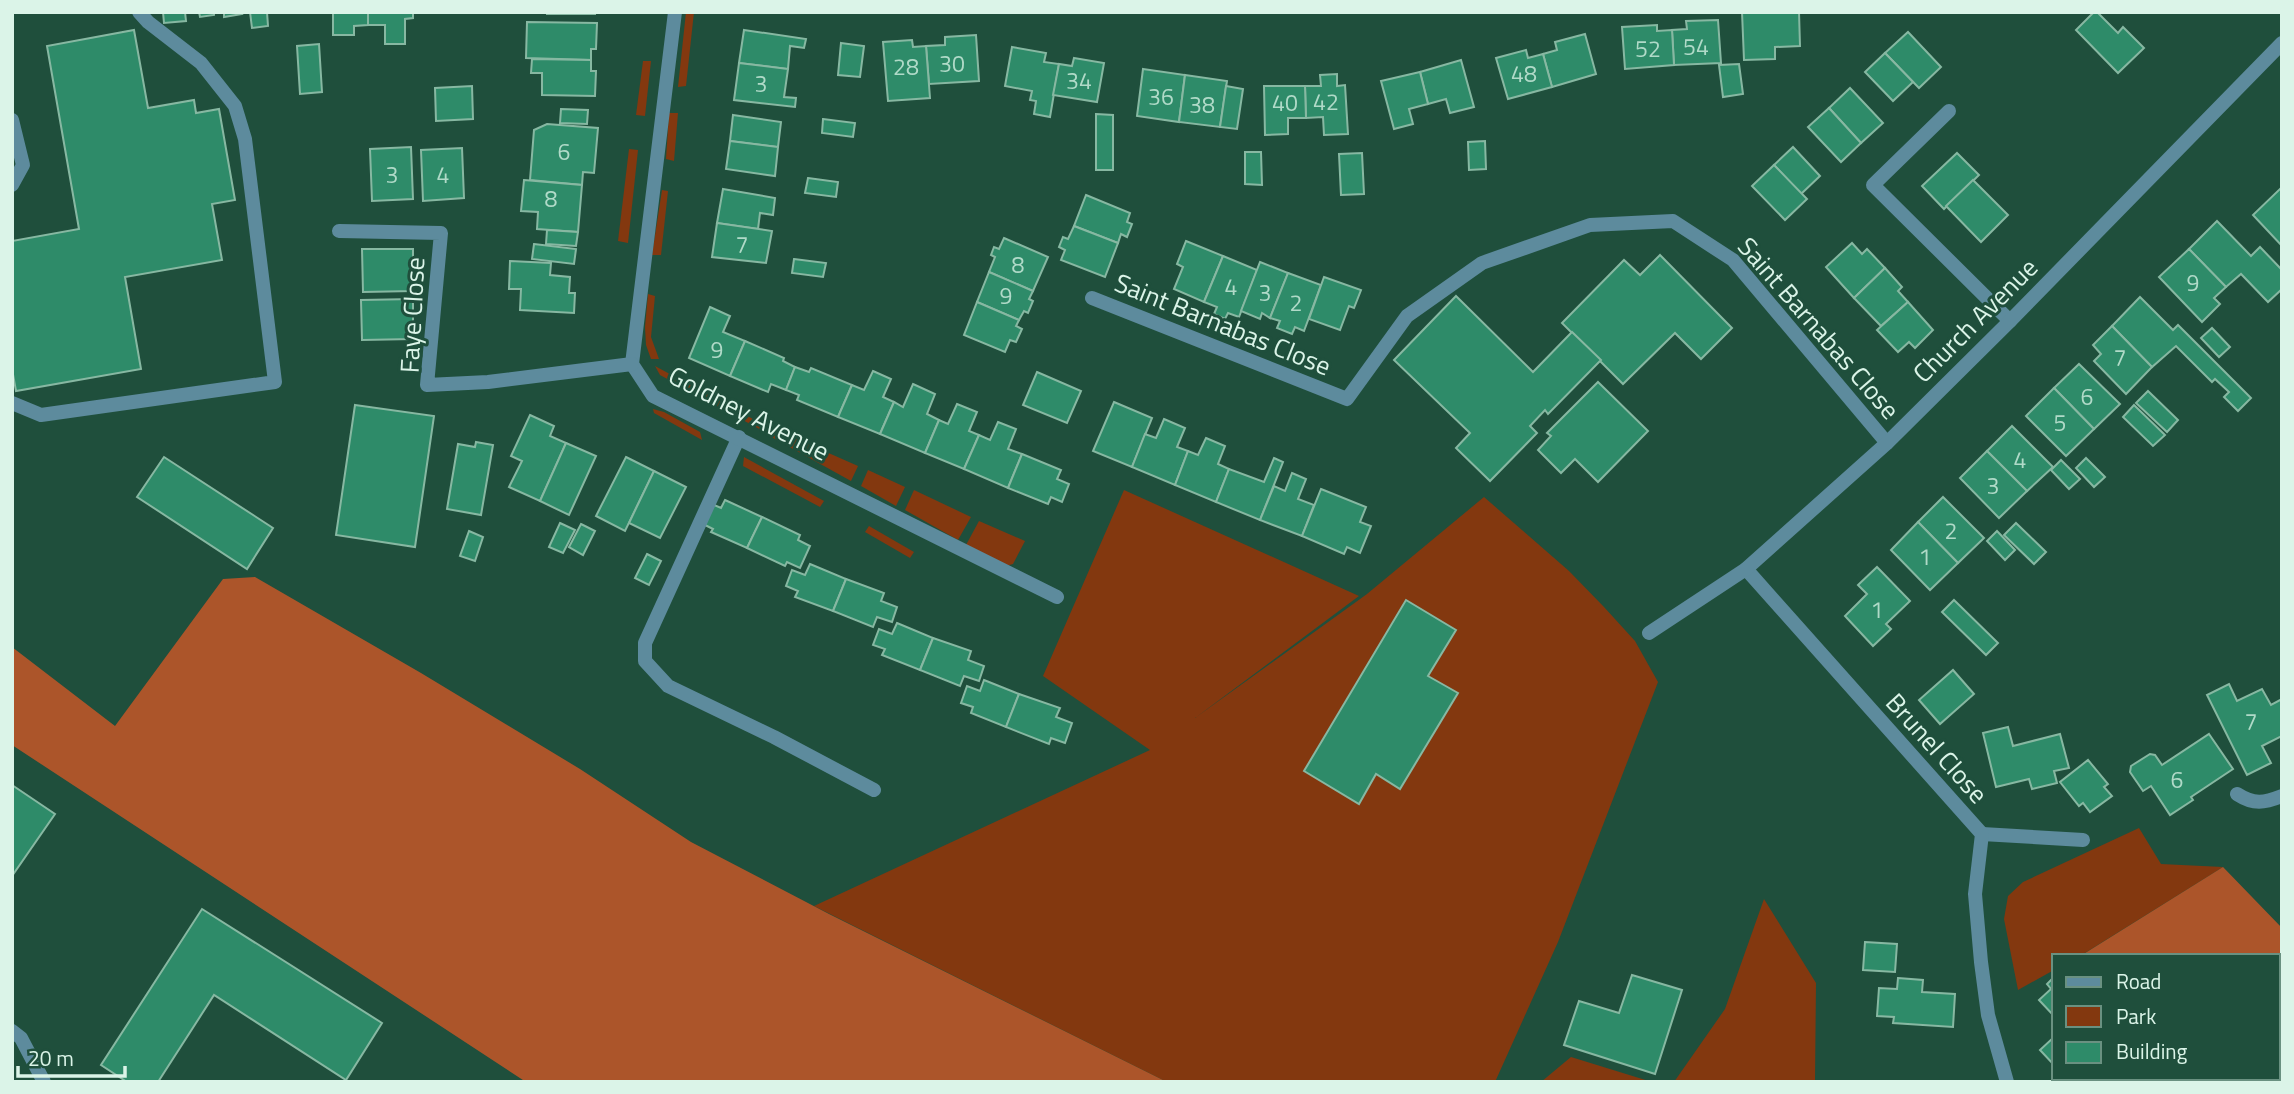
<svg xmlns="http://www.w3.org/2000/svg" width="2294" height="1094" font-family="'Titillium Web',sans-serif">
<rect width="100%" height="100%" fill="#1f4f3c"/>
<g fill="#83380f">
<path d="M686,12H694L686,86L678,87Z"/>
<path d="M643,61H651L645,116L636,115Z"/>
<path d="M669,113H678L674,161L666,159Z"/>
<path d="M629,149L638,150L628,243L618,241Z"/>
<path d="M662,190L668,191L661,255H652Z"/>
<path d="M648,294L655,296L651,337L659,359H651L646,345L645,327Z"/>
<path d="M655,366L766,426L763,431L660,375Z"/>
<path d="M653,409L664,412L700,432L702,440L654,413Z"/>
<path d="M772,428L858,466L851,481L768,435Z"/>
<path d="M744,457L824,501L820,507L743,466Z"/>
<path d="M868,470L905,487L896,506L861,486Z"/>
<path d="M914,490L971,517L958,540L905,510Z"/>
<path d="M1124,490L1359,596L1195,718L1367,594L1484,497L1569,571L1604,607L1635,641L1658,682L1558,942L1495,1082H1167L814,906L1150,750L1043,676Z"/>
<path d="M979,521L1025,541L1013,564L1006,566L966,545Z"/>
<path d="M869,526L914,552L910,558L865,532Z"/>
<path d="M2139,828L2161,864L2223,867L2080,956H2054V970L2018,990L2004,919L2008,896L2023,882Z"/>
<path d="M1764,899L1816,983L1815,1082H1674L1725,1009Z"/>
<path d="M1571,1057L1652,1082H1541Z"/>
</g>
<g fill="#ac552a">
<path d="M255,577L421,673L580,769L691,842L829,914L1167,1082H526L12,745V647L115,726L223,579Z"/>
<path d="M2223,867L2282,928V1082H2267L2262,1078H2278V956L2082,955Z"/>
</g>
<g fill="#2e8b69" stroke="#87b8a2" stroke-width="2">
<path d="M163,12H185L186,21L164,23Z"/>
<path d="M199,12H214V15L200,17Z"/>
<path d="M224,12H241L242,14L224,17Z"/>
<path d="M250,12H267L268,26L252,28Z"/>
<path d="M333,12H368V25L354,26V35H333Z"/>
<path d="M368,12H413V18L405,19V44H385V25H368Z"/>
<rect x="547" y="12" width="48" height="2"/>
<path d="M1742,12H1799L1800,46L1775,47V59L1744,60Z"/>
<path d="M2094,12H2097L2118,33L2123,27L2144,48L2118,73L2076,30Z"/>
<path d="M1718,20L1721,63L1674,65L1672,30L1687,29L1686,21Z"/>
<path d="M527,22L597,23L596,49H591V60L526,58Z"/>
<path d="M1657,25V31L1672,30L1674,65L1625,69L1622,27Z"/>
<path d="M134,30L148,108L194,100L196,113L219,109L235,200L212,204L222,260L125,277L141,369L16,391L12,369V241L79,229L47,46Z"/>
<path d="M744,30L806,39L804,48L790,46L788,69L739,63Z"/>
<path d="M1908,32L1941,67L1919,88L1885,53Z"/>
<path d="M1585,34L1596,74L1552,87L1543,54L1557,50L1555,42Z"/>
<path d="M976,35L979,81L929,84L926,46L945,45V37Z"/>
<path d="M912,40L913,47L926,46L930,98L888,101L883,42Z"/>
<path d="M841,43L864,46L860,77L838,75Z"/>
<path d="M319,44L322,92L300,94L297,46Z"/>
<path d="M1012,47L1046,53L1044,62L1059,64L1050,117L1034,114L1036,101L1030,100L1032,91L1005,86Z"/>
<path d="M1526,50L1528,58L1543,54L1552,87L1508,99L1496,58Z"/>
<path d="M1885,53L1913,82L1893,101L1865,72Z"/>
<path d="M1074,58L1104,63L1097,102L1053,95L1059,64L1072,66Z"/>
<path d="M532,59L591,60V71H596L595,96L542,95V73H531Z"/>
<path d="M1461,60L1474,107L1450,113L1446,99L1428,104L1420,72Z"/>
<path d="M739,63L788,69L784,97L796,98L795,107L734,100Z"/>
<path d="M1739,64L1743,94L1723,97L1719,65Z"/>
<path d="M1143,69L1185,75L1179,122L1137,116Z"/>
<path d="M1420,72L1428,104L1409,109L1413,124L1394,129L1381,81Z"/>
<path d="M1337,74V86L1345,85L1348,134L1324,135L1323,117L1306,118L1305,86H1321L1320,75Z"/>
<path d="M1185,75L1227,81L1220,127L1179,122Z"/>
<path d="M472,86L473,119L436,121L435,88Z"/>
<path d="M1226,86L1243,89L1237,129L1220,127Z"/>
<path d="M1264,86H1305L1306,118H1288V134L1265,135Z"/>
<path d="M1850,88L1883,123L1861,143L1829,108Z"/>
<path d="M1829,108L1861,143L1841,162L1808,127Z"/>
<path d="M561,109L588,110L587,124L560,123Z"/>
<path d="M1096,114L1113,115V170H1096Z"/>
<path d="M733,115L781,122L778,147L730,141Z"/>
<path d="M823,119L855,123L853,137L822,133Z"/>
<path d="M547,124L598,128L594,173L583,172L582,185L530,180L534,130Z"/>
<path d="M730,141L778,147L775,176L726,169Z"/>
<path d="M1485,141L1486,169L1469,170L1468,142Z"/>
<path d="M411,147L413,199L372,201L370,149Z"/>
<path d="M1793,147L1820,176L1801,194L1774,165Z"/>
<path d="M462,148L464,198L423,201L421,150Z"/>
<path d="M1245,152H1261L1262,185L1245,184Z"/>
<path d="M1362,153L1364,194L1341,195L1339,154Z"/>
<path d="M1957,153L1979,175L1944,209L1922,186Z"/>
<path d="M1774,165L1807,199L1785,220L1752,186Z"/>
<path d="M808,178L838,182L836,197L805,193Z"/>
<path d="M524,180L582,185L578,232L537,229L538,212L521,211Z"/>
<path d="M1973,180L2008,215L1981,242L1946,206Z"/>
<path d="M2282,187V246L2253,215Z"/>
<path d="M723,189L775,198L773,215L760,213L758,229L717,223Z"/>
<path d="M1086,195L1130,213L1127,222L1132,224L1127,237L1121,234L1118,243L1074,226Z"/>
<path d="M2217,221L2251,256L2260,247L2282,270V289L2268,302L2241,274L2226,287L2189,249Z"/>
<path d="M717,223L772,231L766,263L712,257Z"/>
<path d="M1074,226L1118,243L1105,277L1061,260L1065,250L1059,247L1063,237L1068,239Z"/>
<path d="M547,230L578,232L576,246L546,244Z"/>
<path d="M1004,238L1048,257L1033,291L989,272L995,257L991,255L994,247L999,249Z"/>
<path d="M1186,241L1223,256L1204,302L1174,289L1183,267L1177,264Z"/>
<path d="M1852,243L1862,254L1867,249L1885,268L1854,298L1826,267Z"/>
<path d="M534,244L576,249L574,264L532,259Z"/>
<path d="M362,249H413V291L363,292Z"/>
<path d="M2189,249L2226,287L2214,298L2220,304L2202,322L2159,277Z"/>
<path d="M1660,255L1732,328L1701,359L1675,333L1623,384L1562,323L1624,260L1640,275Z"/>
<path d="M1223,256L1257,270L1239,317L1228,313L1225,319L1214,314L1217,307L1204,302Z"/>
<path d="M794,259L826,263L823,277L792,273Z"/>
<path d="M510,261L551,263L550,275L570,277L569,293H575L574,313L520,310L521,289H509Z"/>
<path d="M1260,262L1288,273L1270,318L1262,313L1260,319L1241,311Z"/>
<path d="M1885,268L1902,287L1898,291L1908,302L1881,326L1854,298Z"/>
<path d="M989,272L1033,291L1029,299L1033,301L1028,313L1024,311L1019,320L977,302Z"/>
<path d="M1288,273L1321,285L1304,331L1295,327L1292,334L1277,328L1280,321L1270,318Z"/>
<path d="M1324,277L1361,290L1354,308L1349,306L1340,330L1309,319Z"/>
<path d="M1456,296L1533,372L1572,332L1601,360L1548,414L1545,410L1530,426L1537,433L1490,481L1456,448L1470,433L1394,360Z"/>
<path d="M2140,297L2173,330L2178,325L2251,398L2238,411L2224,397L2229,392L2215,379L2212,382L2176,346L2152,367L2112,326Z"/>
<path d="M413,299V339L362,340L361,300Z"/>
<path d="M977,302L1019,320L1016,326L1022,329L1016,342L1010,340L1005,352L964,335Z"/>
<path d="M1908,302L1933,330L1915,348L1909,342L1898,352L1877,330Z"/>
<path d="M710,307L730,316L723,332L745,341L730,376L689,358Z"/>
<path d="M2112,326L2152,367L2126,394L2094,361L2101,354L2093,345Z"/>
<path d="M2212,328L2230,347L2219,357L2201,338Z"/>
<path d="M745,341L784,358L783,361L795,367L786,390L771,384L768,392L730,376Z"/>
<path d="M2079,364L2120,404L2094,429L2054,388Z"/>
<path d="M795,367L809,372L811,368L852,385L838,417L797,400L799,395L786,390Z"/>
<path d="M873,371L891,379L883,397L894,402L880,434L838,417L852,385L864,390Z"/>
<path d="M1037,372L1081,391L1067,423L1023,405Z"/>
<path d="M1598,382L1648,431L1598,482L1575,459L1561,473L1538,450L1551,436L1547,433Z"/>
<path d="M913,384L935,394L927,414L939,420L925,453L880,434L894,402L903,407Z"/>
<path d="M2054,388L2094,429L2066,456L2026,416Z"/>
<path d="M2148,391L2178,420L2167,432L2136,403Z"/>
<path d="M1114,402L1152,418L1132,467L1093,451Z"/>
<path d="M957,404L977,412L969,431L979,435L964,469L925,453L939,420L948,424Z"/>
<path d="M355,405L434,416L415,547L336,535Z"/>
<path d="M2134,405L2165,435L2153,446L2123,417Z"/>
<path d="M530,415L554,426L550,436L566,443L540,501L509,487L522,461L511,456Z"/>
<path d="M1164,419L1185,428L1177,447L1188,451L1175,485L1132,467L1145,434L1156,438Z"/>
<path d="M998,422L1016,429L1008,449L1022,454L1008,488L964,469L979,435L990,440Z"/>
<path d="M2012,426L2053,467L2027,491L1987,451Z"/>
<path d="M1206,438L1225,446L1218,464L1229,469L1216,502L1175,485L1188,451L1198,455Z"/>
<path d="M476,442L493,445L481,515L447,509L458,444L475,447Z"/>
<path d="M566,443L596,456L569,515L540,501Z"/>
<path d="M1987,451L2027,491L1999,518L1960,478Z"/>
<path d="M1022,454L1061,470L1057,479L1069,484L1062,502L1051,497L1048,504L1008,488Z"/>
<path d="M164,457L273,528L247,569L137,497Z"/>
<path d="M626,457L654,471L625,531L596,516Z"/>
<path d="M1274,458L1283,462L1260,520L1216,502L1229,469L1264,482Z"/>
<path d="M2086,458L2105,477L2094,487L2076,468Z"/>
<path d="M2061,460L2080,479L2069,489L2051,470Z"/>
<path d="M654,471L686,487L660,538L629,523Z"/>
<path d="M1292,473L1306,479L1298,499L1314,505L1302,536L1260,520L1274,486L1285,491Z"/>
<path d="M1321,489L1366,507L1360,522L1371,526L1360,553L1347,547L1344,554L1302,536Z"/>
<path d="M1943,497L1984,538L1958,563L1918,522Z"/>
<path d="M725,500L762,517L747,548L711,532L713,529L703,524L712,504L721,508Z"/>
<path d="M762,517L800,535L798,540L810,546L800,568L787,562L785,566L747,548Z"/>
<path d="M1918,522L1958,563L1930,590L1891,550Z"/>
<path d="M560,523L575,530L563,553L549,547Z"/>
<path d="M2016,523L2046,552L2034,564L2004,535Z"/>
<path d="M581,524L595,531L583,555L569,547Z"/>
<path d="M469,531L483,537L475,561L460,556Z"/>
<path d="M1997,531L2015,550L2005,560L1987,541Z"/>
<path d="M647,554L661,561L649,585L635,578Z"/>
<path d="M810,564L846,579L833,611L795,597L798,591L786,586L792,570L805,575Z"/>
<path d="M1877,567L1910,601L1886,624L1891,629L1873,646L1845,616L1867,594L1858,585Z"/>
<path d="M846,579L884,593L881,601L897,607L892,622L877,617L873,627L833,611Z"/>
<path d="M1406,600L1456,630L1428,676L1458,693L1400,789L1376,774L1359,804L1304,771Z"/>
<path d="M1954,600L1998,643L1986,655L1942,612Z"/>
<path d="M897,623L933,638L920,670L882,655L885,649L873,645L879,629L892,634Z"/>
<path d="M933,638L971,651L968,660L984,666L979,681L964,676L960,686L920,670Z"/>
<path d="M1953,670L1974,694L1940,724L1919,700Z"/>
<path d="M984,680L1019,694L1006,727L971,713L973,707L961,703L967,686L980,691Z"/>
<path d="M2229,684L2237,701L2262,689L2271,705L2282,699V736L2262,746L2271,763L2247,775L2207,695Z"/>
<path d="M1019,694L1060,708L1056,717L1072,723L1065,743L1051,738L1049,744L1006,727Z"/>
<path d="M2008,727L2013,746L2060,734L2069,768L2054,771L2057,783L2032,789L2029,779L1996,787L1983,733Z"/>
<path d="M2209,734L2233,769L2191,797L2193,800L2170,815L2151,786L2143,791L2130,772L2131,766L2150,754L2155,755L2162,765Z"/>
<path d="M2088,760L2108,784L2104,787L2112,796L2090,812L2083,803L2079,806L2060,782Z"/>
<path d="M12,785L55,814L12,876Z"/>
<path d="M202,909L382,1023L346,1080L214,995L158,1082H127L101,1065Z"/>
<path d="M1865,942L1897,944L1895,972L1863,970Z"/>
<path d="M1632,975L1682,990L1655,1074L1564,1045L1579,1001L1619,1013Z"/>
<path d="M2054,977V1016L2039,1000L2051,989L2047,984Z"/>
<path d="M1898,978L1923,980L1922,992L1955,994L1953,1027L1893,1023L1894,1017L1877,1016L1879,988L1897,989Z"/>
<path d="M2054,1037V1065L2040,1050Z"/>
<path d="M2067,1078H2098L2094,1082H2071Z"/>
<path d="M2175,1078H2190L2193,1082H2171Z"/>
</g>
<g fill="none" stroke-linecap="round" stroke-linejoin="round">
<g stroke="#5d8b9d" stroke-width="14">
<path d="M12,120L23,165L12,185"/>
<path d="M12,403L41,415L275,382L245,139L235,106L201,63L148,22L139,12"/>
<path d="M739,437L645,643V661L668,686L774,737L874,790"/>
<path d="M2237,794C2254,805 2264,803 2282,796"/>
<path d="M1982,834L2083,840"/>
<path d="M12,1031L21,1038L44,1082"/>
</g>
<g stroke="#5d8b9d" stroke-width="14">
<path d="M675,12L632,364L653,396L1057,597"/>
<path d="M1949,111L1873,185L2010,321"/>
<path d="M339,231L441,233L427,385L488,382L632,364"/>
<path d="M1092,298L1347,399L1407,316L1482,263L1590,225L1673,221L1733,260L1887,443"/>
<path d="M1746,569L1982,834L1975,894L1981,962L1988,1015L2007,1082"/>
<path d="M1649,633L1746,569L1887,443L2010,321L2282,43"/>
</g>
</g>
<g text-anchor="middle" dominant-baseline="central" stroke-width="6" stroke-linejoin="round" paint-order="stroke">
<g font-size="23" fill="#b0dac8">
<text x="1696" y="46">54</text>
<text x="1648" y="48">52</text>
<text x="952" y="63">30</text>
<text x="906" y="66">28</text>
<text x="1524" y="73">48</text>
<text x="1079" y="80">34</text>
<text x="761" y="83">3</text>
<text x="1161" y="96">36</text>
<text x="1326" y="101">42</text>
<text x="1285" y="102">40</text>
<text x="1202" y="104">38</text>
<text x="564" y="151">6</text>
<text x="392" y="174">3</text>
<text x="443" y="174">4</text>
<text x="551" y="198">8</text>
<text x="742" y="244">7</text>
<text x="1018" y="264">8</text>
<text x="2193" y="282">9</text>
<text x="1231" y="286">4</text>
<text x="1265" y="292">3</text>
<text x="1006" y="295">9</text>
<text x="1296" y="302">2</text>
<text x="717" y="349">9</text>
<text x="2120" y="357">7</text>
<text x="2087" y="396">6</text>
<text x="2060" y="422">5</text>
<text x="2020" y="459">4</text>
<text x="1993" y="485">3</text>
<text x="1951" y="530">2</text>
<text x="1925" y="556">1</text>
<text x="1877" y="609">1</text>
<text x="2251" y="721">7</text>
<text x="2177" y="779">6</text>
</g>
<g font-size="26" fill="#dbf4e8" stroke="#1f4f3c">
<text transform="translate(412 315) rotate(-87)">Faye Close</text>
<text transform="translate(1975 320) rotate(-45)">Church Avenue</text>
<text transform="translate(1223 324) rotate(22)">Saint Barnabas Close</text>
<text transform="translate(1819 328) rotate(49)">Saint Barnabas Close</text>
<text transform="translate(749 413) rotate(27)">Goldney Avenue</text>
<text transform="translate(1937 748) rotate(48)">Brunel Close</text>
</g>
</g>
<rect width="2294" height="1094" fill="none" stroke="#dbf4e8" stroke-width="28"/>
<rect x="2052" y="954" width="228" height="126" fill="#1f4f3c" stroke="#6a9181" stroke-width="2"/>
<rect x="2066" y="977" width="35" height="10" fill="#5d8b9d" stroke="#6a9181" stroke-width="2"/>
<text x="2116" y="989" font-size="21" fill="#dbf4e8">Road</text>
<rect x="2066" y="1006" width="35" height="21" fill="#83380f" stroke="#6a9181" stroke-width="2"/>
<text x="2116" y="1024" font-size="21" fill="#dbf4e8">Park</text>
<rect x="2066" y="1042" width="35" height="21" fill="#2e8b69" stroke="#6a9181" stroke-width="2"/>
<text x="2116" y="1059" font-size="21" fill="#dbf4e8">Building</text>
<path d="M18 1066v10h107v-10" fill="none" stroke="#dbf4e8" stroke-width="3.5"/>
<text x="28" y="1066" font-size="21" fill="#dbf4e8" stroke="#1f4f3c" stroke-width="5" paint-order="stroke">20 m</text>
</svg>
